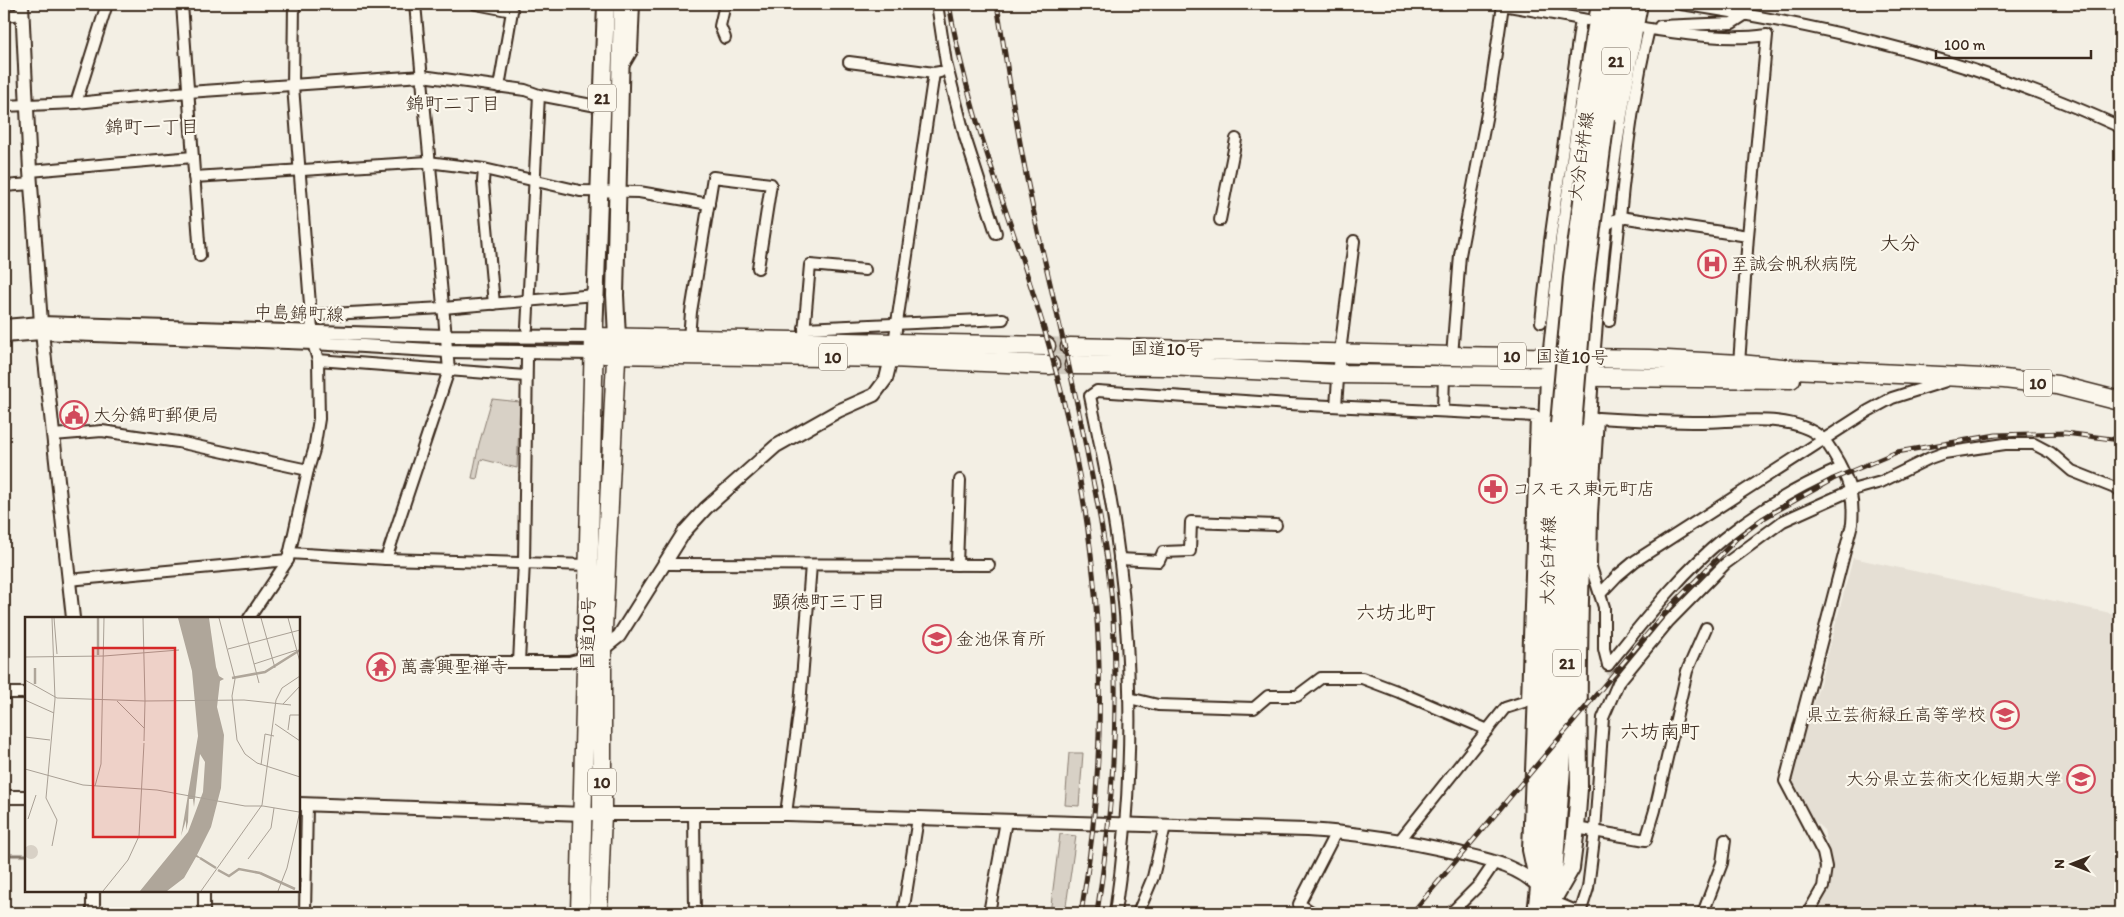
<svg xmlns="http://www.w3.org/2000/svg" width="2124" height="917" font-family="Itim,'Klee One',sans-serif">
<rect width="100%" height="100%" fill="#f3efe4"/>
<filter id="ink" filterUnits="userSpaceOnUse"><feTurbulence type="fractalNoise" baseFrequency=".02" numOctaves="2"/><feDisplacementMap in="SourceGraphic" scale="10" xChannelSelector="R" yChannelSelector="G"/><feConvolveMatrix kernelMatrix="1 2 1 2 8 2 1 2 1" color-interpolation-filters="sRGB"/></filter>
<g filter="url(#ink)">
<g fill="#e5dfd4">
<path d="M4,531L9,597L4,598Z"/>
<path d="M1853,558L2120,615V913H1816L1832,864L1824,830L1813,820L1791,777L1820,683Z"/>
</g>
<g fill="#d8d1c6" stroke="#8a7e72">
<path d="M492,399L520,402L517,468L481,459L477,479L472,478L479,444Z"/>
<path d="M1069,753H1083L1079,806L1065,805Z"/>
<path d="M1060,834L1076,836L1065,913H1050Z"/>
</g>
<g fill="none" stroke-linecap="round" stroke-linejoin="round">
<path stroke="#817468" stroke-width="3" d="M4,855H26"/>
<path stroke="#cec8bc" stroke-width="10" stroke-dasharray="10 5" stroke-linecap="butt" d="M1608,665L1618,683"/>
<g stroke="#cec8bc" stroke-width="18" stroke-dasharray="18 9" stroke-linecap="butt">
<path d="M1046,346L1070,347"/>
<path d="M1050,365H1074"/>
</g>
<defs>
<g id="minor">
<path d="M182,4L200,256"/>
<path d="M476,4L512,11L499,87"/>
<path d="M937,4L946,63L965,137L996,233"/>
<path d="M1681,4C1835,27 1979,62 2120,127"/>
<path d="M4,16L22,14"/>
<path d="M1660,26L1732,23L1746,14"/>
<path d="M1644,28C1683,34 1727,41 1767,35L1748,236L1739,364"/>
<path d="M725,38L720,26L725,4"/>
<path d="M849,62L934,73L940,72"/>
<path d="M622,68L632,51L634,4"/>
<path d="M76,103L107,4"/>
<path d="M4,106L76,103L188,92L422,76L525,90L539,95L602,107"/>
<path d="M484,169L483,182L494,304"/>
<path d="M30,171L193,157"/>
<path d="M194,177L428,162L484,169L580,191L639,192L709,204"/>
<path d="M4,186L31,184"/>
<path d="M1220,220L1236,139"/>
<path d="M1603,227L1620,217C1626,153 1634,90 1649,29"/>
<path d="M312,315L443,308L595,295"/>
<path d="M1609,321L1620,217L1748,236"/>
<path d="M1541,322L1550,241L1581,19"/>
<path d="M527,328L539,95"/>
<path d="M804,328L1003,319"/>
<path d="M804,333L810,265L865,270"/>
<path d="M689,339L691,312L713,177L771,184L758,268"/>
<path d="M894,343L934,73"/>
<path d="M1452,356L1460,255L1488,108L1503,5L1587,20"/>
<path d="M318,360L526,376"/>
<path d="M1336,406L1340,352L1354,241"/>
<path d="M1443,411L1444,375"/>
<path d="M53,435L102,431L178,442L308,470"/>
<path d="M289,553L386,559L589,565"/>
<path d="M386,559L449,370L415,4"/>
<path d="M1119,559L1159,561L1163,552L1190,551L1191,522L1276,525"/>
<path d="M664,564L989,565"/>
<path d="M957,565L960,480"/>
<path d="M68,580L288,560"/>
<path d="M1600,594L1617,576L1635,561L1868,411L1892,398L1946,381"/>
<path d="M249,618L288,560L308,470L314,450L319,419L318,360L313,343L293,86L294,4"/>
<path d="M443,662H569L588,657"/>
<path d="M519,662L524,562L527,359"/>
<path d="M1608,665L1604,649V607L1591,567L1592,514L1598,418C1632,420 1666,422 1701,422C1737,422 1792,412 1822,438C1829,444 1834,455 1839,463C1851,486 1854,499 1852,524L1785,781L1823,853L1826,867L1823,887L1808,913"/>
<path d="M1608,665C1644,621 1680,574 1724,538C1760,509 1799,486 1841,468"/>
<path d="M4,693H26"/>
<path d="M1129,698L1158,705L1254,708L1268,696H1297L1321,678H1362L1399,692L1488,730"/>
<path d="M694,813L695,913"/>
<path d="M786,814L800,705L811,565"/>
<path d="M1576,828L1646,840L1655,810L1687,671L1706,628"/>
<path d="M1552,901L1581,913"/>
<path d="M204,913V891"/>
<path d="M305,913L307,804"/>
<path d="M903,913L918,818"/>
<path d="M989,913L1006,821"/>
<path d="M1115,913C1135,779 1134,642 1112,508C1106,471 1098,434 1090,396L1097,391L1289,404L1536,416L1527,701L1505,708L1400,840"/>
<path d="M1138,913L1153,877L1165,826"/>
<path d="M1313,913L1299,904L1336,832"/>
<path d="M1451,913L1480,884L1495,862"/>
<path d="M1580,913L1588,888L1595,831L1603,718L1618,683L1668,622L1725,564L1783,521L1852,490L1881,482L1930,458L1944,453L2005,444H2034L2051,453L2072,471L2120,490"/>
<path d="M1703,913L1722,863L1725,840"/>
</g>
<g id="tertiary">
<path d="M22,4L30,171L41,323L73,618"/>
<path d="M4,326L41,323L445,336L594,337"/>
<path d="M4,336L41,333L313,343L447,351L594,353"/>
<path d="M599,652L619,636L685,531L706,508L776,446L838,411L874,395L886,379L893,350"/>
<path d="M4,797H26"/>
<path d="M299,804L584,814H786L1307,830C1359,833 1408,841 1459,853C1488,860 1520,866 1542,890"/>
<path d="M93,891V913"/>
</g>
<g id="primary">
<path d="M1593,117L1613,4"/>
<path d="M1606,118L1627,4"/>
<path d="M594,337L606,4"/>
<path d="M617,338L615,295L622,4"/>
<path d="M1539,887L1531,850L1549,376L1564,238L1581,116L1600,4"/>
<path d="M1552,901L1571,868L1576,828L1579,788C1577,598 1583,408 1604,219C1612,146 1626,75 1639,4"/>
<path d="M1536,913C1556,751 1553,588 1559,424"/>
<path d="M1551,913L1564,742L1568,547L1573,425"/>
</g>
<g id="trunk">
<path d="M1070,347L1452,356L1649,359L1739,364L1793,369L2004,379L2057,385L2120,401"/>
<path d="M604,354L891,358L1050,365"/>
<path d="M1074,365L1167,366L1338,374L1791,379"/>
<path d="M580,913L594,337L1046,346"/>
<path d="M598,913L602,814V650L617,338"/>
</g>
</defs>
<use href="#minor" stroke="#3b2a1e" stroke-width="14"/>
<use href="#tertiary" stroke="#3b2a1e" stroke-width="16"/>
<use href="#primary" stroke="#3b2a1e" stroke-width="20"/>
<use href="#trunk" stroke="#3b2a1e" stroke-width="21"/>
<use href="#minor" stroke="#fbf7ec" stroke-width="10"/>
<use href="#tertiary" stroke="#fbf7ec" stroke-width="12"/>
<use href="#primary" stroke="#fbf7ec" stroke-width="16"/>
<use href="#trunk" stroke="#fbf7ec" stroke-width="18"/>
<defs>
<g id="rail">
<path d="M949,4C969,125 1019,236 1051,353C1103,539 1114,723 1081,913"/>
<path d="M997,4C1009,80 1021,156 1038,232C1056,308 1074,385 1089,462C1100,513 1110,566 1113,618C1119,717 1112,816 1097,913"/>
<path d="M1412,913L1671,606L1737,538L1762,519L1833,479L1897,452L1996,435L2065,433L2120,440"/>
</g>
</defs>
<use href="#rail" stroke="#3b2a1e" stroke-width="5"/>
<use href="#rail" stroke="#fbf7ec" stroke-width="3" stroke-dasharray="9" stroke-linecap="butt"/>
<defs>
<g id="primary-bridge">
<path d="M1559,424L1572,278L1593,117"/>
<path d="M1573,425L1585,283L1606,118"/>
</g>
</defs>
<use href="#primary-bridge" stroke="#3b2a1e" stroke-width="20" stroke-linecap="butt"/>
<use href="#primary-bridge" stroke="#fbf7ec" stroke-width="16"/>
</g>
</g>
<defs>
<symbol id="hospital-ring" viewBox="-11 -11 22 22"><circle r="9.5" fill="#fbf7ec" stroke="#d1495b" stroke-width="1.5"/><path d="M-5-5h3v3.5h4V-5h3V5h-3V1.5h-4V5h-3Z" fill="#d1495b"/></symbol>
<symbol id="civic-ring" viewBox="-11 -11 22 22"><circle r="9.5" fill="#fbf7ec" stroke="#d1495b" stroke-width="1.5"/><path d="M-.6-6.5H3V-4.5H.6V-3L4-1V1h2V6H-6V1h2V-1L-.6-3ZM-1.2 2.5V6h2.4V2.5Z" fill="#d1495b"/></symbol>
<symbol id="pharmacy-ring" viewBox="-11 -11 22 22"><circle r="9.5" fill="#fbf7ec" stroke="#d1495b" stroke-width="1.5"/><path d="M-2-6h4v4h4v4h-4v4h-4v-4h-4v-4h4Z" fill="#d1495b"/></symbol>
<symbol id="school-ring" viewBox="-11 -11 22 22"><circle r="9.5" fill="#fbf7ec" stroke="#d1495b" stroke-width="1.5"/><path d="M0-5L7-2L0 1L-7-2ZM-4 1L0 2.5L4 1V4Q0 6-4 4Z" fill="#d1495b"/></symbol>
<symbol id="temple-ring" viewBox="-11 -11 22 22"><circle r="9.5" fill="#fbf7ec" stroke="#d1495b" stroke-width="1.5"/><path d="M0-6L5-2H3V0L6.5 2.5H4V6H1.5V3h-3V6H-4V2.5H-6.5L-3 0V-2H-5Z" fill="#d1495b"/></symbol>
<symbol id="university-ring" viewBox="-11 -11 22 22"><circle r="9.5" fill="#fbf7ec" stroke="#d1495b" stroke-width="1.5"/><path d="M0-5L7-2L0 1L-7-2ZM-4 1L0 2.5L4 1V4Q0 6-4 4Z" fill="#d1495b"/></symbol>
</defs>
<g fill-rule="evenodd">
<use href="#hospital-ring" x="1696" y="248" width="32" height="32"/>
<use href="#civic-ring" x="58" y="399" width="32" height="32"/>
<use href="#pharmacy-ring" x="1477" y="473" width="32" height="32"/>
<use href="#school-ring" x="921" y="623" width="32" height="32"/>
<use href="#temple-ring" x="365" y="651" width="32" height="32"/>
<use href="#school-ring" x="1989" y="699" width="32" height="32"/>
<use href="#university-ring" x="2065" y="763" width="32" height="32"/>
</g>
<g text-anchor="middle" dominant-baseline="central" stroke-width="4.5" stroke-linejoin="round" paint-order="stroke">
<g fill="#fbf7ec" stroke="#75685c" stroke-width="1">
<rect x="1602" y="47.5" width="28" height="27" rx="4"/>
<rect x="588" y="84.5" width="28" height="27" rx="4"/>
<rect x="1498" y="342.5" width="28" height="27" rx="4"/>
<rect x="819" y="343.5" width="28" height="27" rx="4"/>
<rect x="2024" y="369.5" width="28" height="27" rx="4"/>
<rect x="1553" y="649.5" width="28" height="27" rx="4"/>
<rect x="588" y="768.5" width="28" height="27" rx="4"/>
</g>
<g font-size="16" font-weight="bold" fill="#3b2a1e">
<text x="1616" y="61">21</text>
<text x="602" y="98">21</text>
<text x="1512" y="356">10</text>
<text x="833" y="357">10</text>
<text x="2038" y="383">10</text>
<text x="1567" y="663">21</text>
<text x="602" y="782">10</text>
</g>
<g font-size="18" fill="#3b2a1e" stroke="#fbf7ec">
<text transform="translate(1581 156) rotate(-82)">大分臼杵線</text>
<text transform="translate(299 313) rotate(2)">中島錦町線</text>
<text transform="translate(1167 349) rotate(1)">国道10号</text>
<text transform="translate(1572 357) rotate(1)">国道10号</text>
<text transform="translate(1548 561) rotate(-89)">大分臼杵線</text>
<text transform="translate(588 633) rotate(-89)">国道10号</text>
</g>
<g font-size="18" fill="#3b2a1e" stroke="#fbf7ec" text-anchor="start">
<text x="1731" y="264">至誠会帆秋病院</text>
<text x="93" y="415">大分錦町郵便局</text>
<text x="1512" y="489">コスモス東元町店</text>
<text x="956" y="639">金池保育所</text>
<text x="400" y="667">萬壽興聖禅寺</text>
<text x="1986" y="715" text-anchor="end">県立芸術緑丘高等学校</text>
<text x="2062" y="779" text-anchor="end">大分県立芸術文化短期大学</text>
</g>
<g font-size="19" fill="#3b2a1e" stroke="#fbf7ec">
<text x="453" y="103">錦町二丁目</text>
<text x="152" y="126">錦町一丁目</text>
<text x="829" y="601">顕徳町三丁目</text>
</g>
<g font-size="20" fill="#3b2a1e" stroke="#fbf7ec">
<text x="1900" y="243">大分</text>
<text x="1396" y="612">六坊北町</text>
<text x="1660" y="731">六坊南町</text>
</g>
</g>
<g transform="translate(25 617)">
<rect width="275" height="275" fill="#f3efe4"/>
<path d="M-1 235a7 7 0 1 1 14 0a7 7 0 1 1-14 0Z" fill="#d8d1c6"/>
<path d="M153,1H184L191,50L194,59L199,62L195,64L192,90L199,118L196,171L186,210L172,238L177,242L171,240L159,261L142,274H115L163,215L178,175L180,145L175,137L169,190L168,182H164L163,205L161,213V203L156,219L173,119L167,54Z" fill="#afa69a"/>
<path fill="none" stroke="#afa69a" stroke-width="2.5" d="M73,38V1M10,51V67M207,61L240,55L275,33M175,241L191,251M193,253L204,259L214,252L235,256M235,256L270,272"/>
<path fill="none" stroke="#a9a095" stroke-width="1" d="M29,1L32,37M118,1L120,84M194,1L210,62L207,79L212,123L220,137L232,146L275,160M217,1L234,66M236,1L250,51M263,1L275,45M203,32L275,13M0,40L79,39L154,33M229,47L272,33M0,63L32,81L120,84L119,124M0,83L29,96M92,84L119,111M120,84L219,83L266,88M258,87L275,69M250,107L275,124M263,113L265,98H275M0,120L25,123M236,148L240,117L249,119M0,152L58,168L132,173L220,189H238M70,169L76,147L79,1M238,189L274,195M3,202L11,178M27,229L32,203L21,181L30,82L27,1M223,242L246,211L249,191M78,274L103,243L114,219L119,126M176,274L237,188L251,83L257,71L275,59M253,274L262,251L275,194"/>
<path fill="#d62828" fill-opacity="0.15" stroke="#d62828" stroke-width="2.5" d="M68,31H150V220H68Z"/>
<rect width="275" height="275" fill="none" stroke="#3b2a1e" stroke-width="2.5"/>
</g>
<rect width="2124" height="917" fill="none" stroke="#fbf7ec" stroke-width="20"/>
<rect x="10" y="10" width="2104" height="897" fill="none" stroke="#3b2a1e" stroke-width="2" filter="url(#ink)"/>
<g transform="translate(2072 864) rotate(270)" stroke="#fbf7ec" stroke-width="4" paint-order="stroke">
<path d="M0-4L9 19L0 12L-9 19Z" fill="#3b2a1e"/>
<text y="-8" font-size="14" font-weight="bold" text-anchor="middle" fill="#3b2a1e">N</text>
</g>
<path d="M1936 50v8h155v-8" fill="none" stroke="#3b2a1e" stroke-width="2.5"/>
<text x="1944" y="50" font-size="15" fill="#3b2a1e" stroke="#fbf7ec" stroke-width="4" paint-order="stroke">100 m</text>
</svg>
